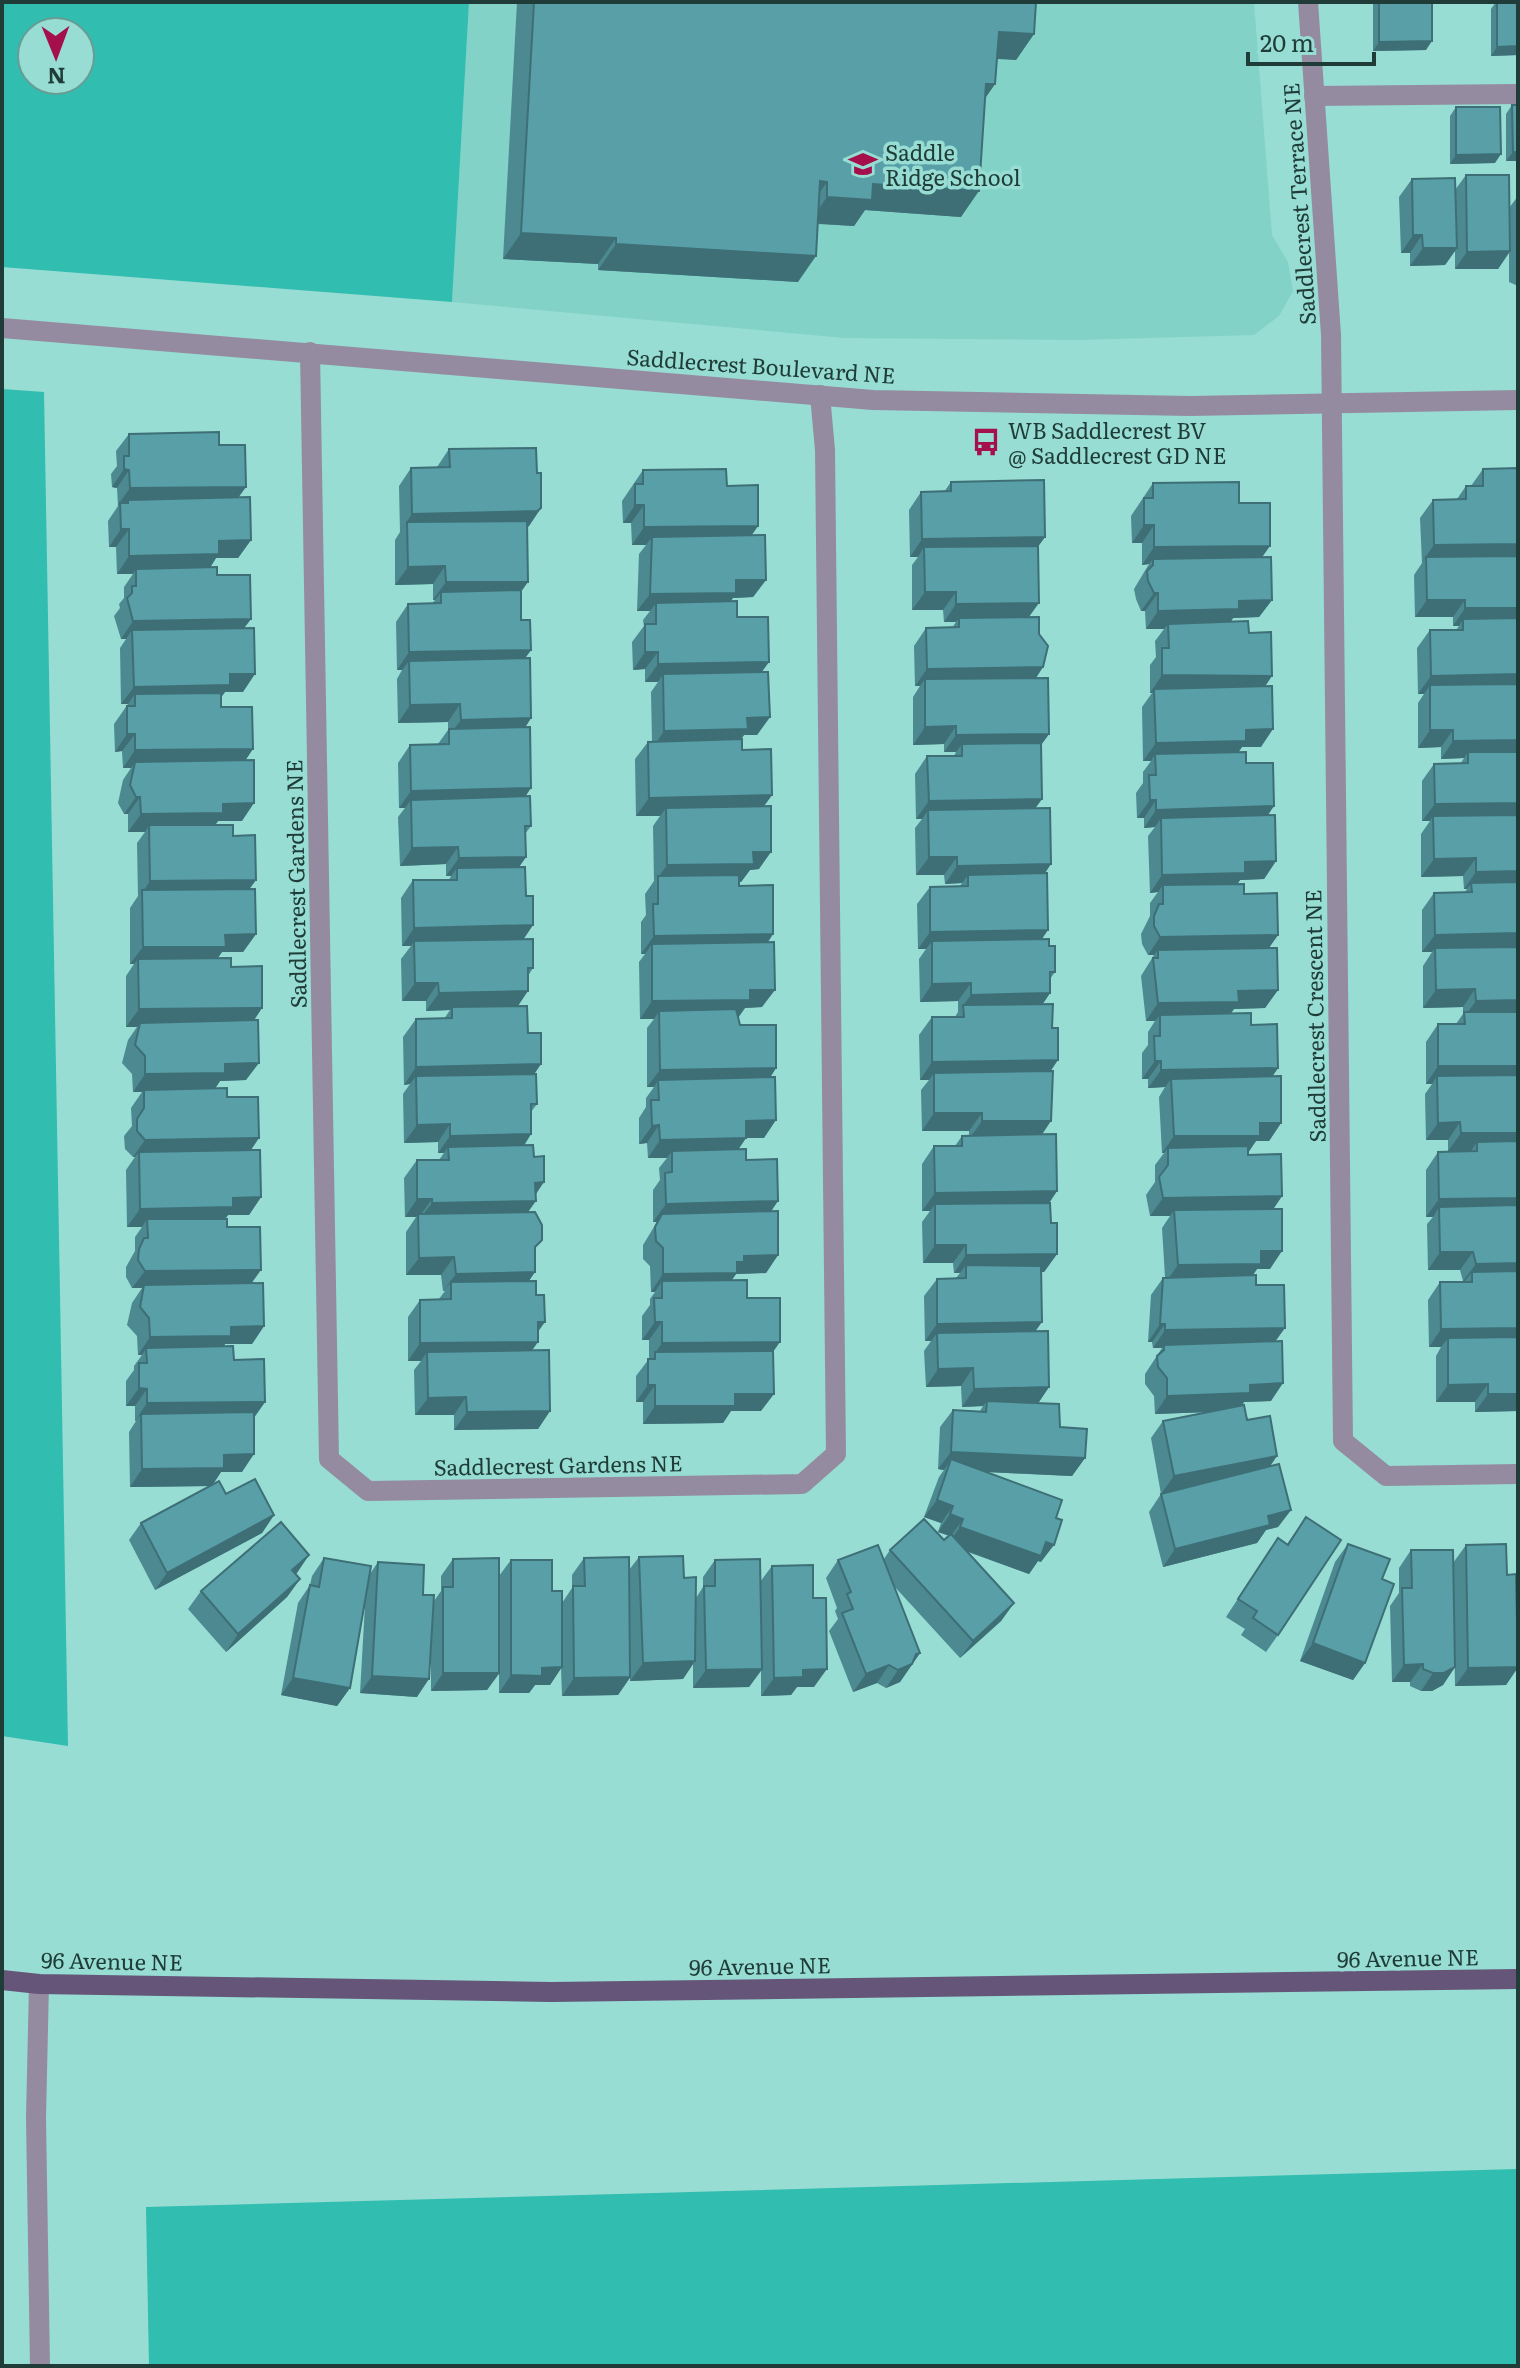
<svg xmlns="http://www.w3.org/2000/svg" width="1520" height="2368" font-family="Literata,serif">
<rect width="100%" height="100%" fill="#97ddd3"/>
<path fill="#82d2c8" d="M469,2H1254L1272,235L1288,262L1293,291L1279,316L1254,335L1078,340L845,338L452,302Z"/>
<g fill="#31bdaf" fill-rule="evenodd">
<path d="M2,2H469L452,302L2,267ZM32,32H80V80H32Z"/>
<path d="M2,389L44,392L68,1746L2,1736Z"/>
<path d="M1518,2169V2366H149L146,2207Z"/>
</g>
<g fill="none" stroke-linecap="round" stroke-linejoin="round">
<g stroke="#958ba0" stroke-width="20">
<path d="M1308,2L1331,335L1343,1441L1386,1476L1518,1474"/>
<path d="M1314,96L1518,94"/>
<path d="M2,328L873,400L1190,406L1518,400"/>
<path d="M310,352L329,1459L368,1491L802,1484L836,1454L825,450L820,395"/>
<path d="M39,1984L36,2118L40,2366"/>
</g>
<path stroke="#655579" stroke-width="20" d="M2,1980L39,1984L551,1992L1518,1979"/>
</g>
<g fill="#4d8990">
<path d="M517,2H1036L1034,34L1016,60L997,58L995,84L985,98L961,217L865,210L854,226L818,224L798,282L598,270V264L503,259Z"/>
<path d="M1373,2H1432L1426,50L1373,51Z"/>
<path d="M1496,2H1518V55L1491,56V9Z"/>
<path d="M1512,105L1518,161H1506V114Z"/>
<path d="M1456,107L1495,163L1450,164V116Z"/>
<path d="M1466,175L1509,208L1518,196V286L1509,282V253L1498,269H1455V251L1445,265L1410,266V253H1401L1399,197L1412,179L1455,190Z"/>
<path d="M129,434L219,445L239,497L251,540L238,558H216L210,568L217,575L251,619L244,628L243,692H225L221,697V707L245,760L242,821H218L215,825L233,836L256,880L249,889L256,934L243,952H222L218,958L231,967L262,1008L254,1020L246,1080L220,1081L215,1089L227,1097L251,1150L261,1197L249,1215H228L225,1219L227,1227L252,1283L264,1326L252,1344H225L224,1346L265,1402L254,1418L242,1472H221L212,1485L226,1494L274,1515L262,1533L155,1590L129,1540L141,1523L211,1486L130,1487L129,1432L136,1421H135V1406H126V1381L134,1370V1366L142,1355H138L137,1336L127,1325L132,1303L142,1288H132L126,1277V1267L135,1251V1237L142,1227H127L126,1170L135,1157H133L125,1149L124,1136L132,1126L131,1108L142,1092H133L132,1074L122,1063L128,1040L137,1027H126V976L134,964H130V908L138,896L137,843L145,832H128V814H124L118,803L123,780L131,768H123L122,751L115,752L114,724L128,704H121L120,648L126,639H121L114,616L120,608L119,604L124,598V587L133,574H117L116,547H109L108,521L118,506L117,488L112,487L111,474L117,466L116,451Z"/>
<path d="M449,449L537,473L541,508L528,527L521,593V620L531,650L525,658L531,718L525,728L526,796L531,826L525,834L526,857L519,867L533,925L523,939L533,968L528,976L518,1006L528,1033L534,1074L537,1104L531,1112V1134L524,1146L536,1195L528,1212L535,1250L529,1281L538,1332L532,1350L550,1411L538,1429L454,1430V1415H415L414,1370L421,1361H408V1317L420,1300L439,1299L445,1291H443L441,1275H406V1232L416,1217H405L404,1178L417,1160H439L444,1153H438V1142L404,1143L403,1094L410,1084L404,1085L403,1037L416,1019H444L450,1010L426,1011V1001H402L401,959L411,946H402L401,898L413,880H449L451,876H446V864L400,866L398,817L405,808H399L398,763L410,745L438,744L448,730V722L398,723L397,679L402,670H397L396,622L408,604H432L435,600H433V584L395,585V540L400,532L399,486L411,468L437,467Z"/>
<path d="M1518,468V1411L1475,1412V1402H1436V1356L1441,1347H1429L1428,1300L1440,1282L1465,1281H1463L1460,1270H1428L1427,1224L1433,1217H1426V1170L1438,1152L1448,1151V1140H1426L1425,1094L1432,1084H1426V1042L1438,1024H1456L1463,1014V1007L1423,1008V966L1432,952H1422V910L1434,893L1465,892L1467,889H1464L1463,876L1421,877V834L1430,821H1422V781L1434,764L1461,763L1464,758L1441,759V747L1418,748V703L1424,694H1418L1417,648L1430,630H1456L1459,626H1453V617H1415L1414,575L1422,563L1420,518L1433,500L1457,499L1466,486H1471L1483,469Z"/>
<path d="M643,470L727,486L758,526L751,536L766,580L753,597L733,598L730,601L762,672L770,717L757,735H744L741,739L742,750L772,795L764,806L759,869L750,870L741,882H739V886L773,934L768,942L762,1007L745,1008L738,1017L740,1025L776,1068L770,1078L764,1138H746L738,1149L746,1160L771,1211L778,1255L766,1273L736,1274L732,1280L747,1298L773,1352L761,1411H731L723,1423L643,1424V1402H636V1376L649,1359V1340H642V1316L650,1305V1299L655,1292H651L650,1266L643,1259V1245L657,1222H653V1190L660,1180L659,1168L667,1158H648L647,1143L639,1144V1118L646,1107V1098L654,1087H647V1028L654,1019H640L639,962L645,954H641V922L646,915L645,894L654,881L653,826L660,816H636L635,759L648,742L652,741L651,692L658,682H645V669L633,670L632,642L644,626L643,620L650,611H637L639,554L646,545H632L631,523H623L622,501Z"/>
<path d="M951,482L1045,537L1038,546L1029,617L1039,634L1043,667L1036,678L1049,734L1041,745L1042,799L1035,808L1044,873L1042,939L1049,946L1055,972L1050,979V993L1042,1005L1051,1071L1042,1134L1057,1191L1049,1203L1051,1223L1057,1254L1044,1272H1041L1036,1331L1049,1387L1038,1403L1060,1427L1085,1458L1072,1476L985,1472L1041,1562L1038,1561L1029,1574L965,1551L1014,1603L1001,1621L960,1658L894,1586L920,1653L900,1682L886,1688L877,1683L853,1692L829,1631L838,1619L835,1611L837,1608L826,1578L838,1560L884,1559L890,1550L944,1540L949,1536L938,1532L941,1523L924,1517L939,1477L944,1470L938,1469L940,1427L953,1410L980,1411L983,1406L962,1407L961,1386L926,1387L924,1351L931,1341H925L924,1296L937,1279L956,1278L960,1273H954L953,1263H923L922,1222L930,1211H922V1164L934,1146H955L962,1136H969V1131H922L921,1090L929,1080H920L919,1035L932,1017H955L958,1012V1001L920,1002L919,959L926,949H918L917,904L930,887L960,886L962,883L945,884L944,875H916L915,828L922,819H916L915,774L927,756H954L956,752H944V744L913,745V697L920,686H915L914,646L926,628H952L956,622H944L943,610H912V565L918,557H910L909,510L921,492H944Z"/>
<path d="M1153,483L1239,503L1262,557L1272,600L1259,617L1233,618L1231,622L1249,633L1265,687L1261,747H1242L1238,752L1246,763L1268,816L1276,861L1264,879L1240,880L1237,884L1278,935L1269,948L1278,990L1265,1008L1234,1009L1231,1013L1251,1025L1278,1068L1272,1076L1281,1123L1269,1141H1256L1248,1152V1155L1282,1196L1273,1209L1270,1269H1257L1253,1275L1275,1342L1271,1401L1244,1402L1242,1406L1291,1510L1278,1527L1266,1530L1257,1543L1163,1567L1149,1512L1161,1494L1172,1491L1161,1494L1151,1438L1163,1421L1209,1412L1155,1414L1154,1396L1145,1384V1374L1162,1348H1153L1152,1342H1148L1151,1295L1163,1278L1165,1277L1162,1228L1170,1216H1150L1146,1195L1155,1182V1165L1164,1153H1162L1159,1097L1165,1087L1148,1088V1079H1142V1053L1148,1045V1032L1155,1021H1146L1141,976L1154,955H1148L1142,944L1141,934L1150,916V903L1158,892L1150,893L1148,836L1155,827L1144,828V818H1137L1136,793L1143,783V772L1151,761H1143L1142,707L1152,693H1150V665L1156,657L1155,641L1164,629H1146L1145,611H1141L1136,599L1134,589L1149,564L1142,565V543H1132L1131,516Z"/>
<path d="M1306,1517L1278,1635L1266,1652L1241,1635L1245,1629L1226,1617L1266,1556L1287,1544Z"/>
<path d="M1348,1544L1382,1579L1365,1663L1353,1680L1300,1661L1335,1562Z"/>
<path d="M1466,1545L1507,1575L1517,1590L1518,1589V1671L1517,1669L1506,1685L1455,1686L1453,1563Z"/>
<path d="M1411,1550L1455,1667L1443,1685L1432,1691H1421L1410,1686V1682H1392L1390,1606L1399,1593V1568Z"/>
<path d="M309,1555L295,1574L300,1579L287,1597L226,1652L188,1609L201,1591Z"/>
<path d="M639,1557L684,1578L696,1598L703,1587V1577L715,1560L760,1582L772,1566L814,1687H797L791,1695L761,1696V1671L749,1687L693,1688V1664L683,1679L630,1681V1678L618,1695L562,1696L561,1668L550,1685H535L529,1693H499V1674L487,1690L431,1691V1652L417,1697L360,1693L365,1605L350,1688L337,1706L281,1695L298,1603L310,1585L312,1576L324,1558L370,1574L378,1562L423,1595L434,1601L441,1591V1576L453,1559L499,1576L511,1560L552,1591L562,1603L572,1588V1575L584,1558L629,1570Z"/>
</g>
<g fill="#3e6f76">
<path d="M999,32L1034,34L1016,60L980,58Z"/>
<path d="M1432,41L1426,50L1373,51L1379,42Z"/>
<path d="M1518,46V55L1491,56L1497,47Z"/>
<path d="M986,84H995L977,110Z"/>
<path d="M1513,152H1518V161H1506Z"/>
<path d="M1501,154L1495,163L1450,164L1456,155Z"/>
<path d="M820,181L827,182L809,208Z"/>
<path d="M873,184L979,191L961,217L865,210L854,226L809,223L827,197Z"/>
<path d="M521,233L616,238L598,264L503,259Z"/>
<path d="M1413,235H1422L1410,253H1401Z"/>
<path d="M616,244L816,256L798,282L598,270Z"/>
<path d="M1423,248H1457L1445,265L1410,266Z"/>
<path d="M1510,251L1498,269H1455L1467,252Z"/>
<path d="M124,469L129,470L117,488L112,487Z"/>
<path d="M246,487L233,505L128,503V500L124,506L120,503L117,506L130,488Z"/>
<path d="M635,505H644L631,523H623Z"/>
<path d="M541,508L529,526L524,529L407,522L400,532L412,514Z"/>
<path d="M1144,525H1154L1142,543H1132Z"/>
<path d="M758,526L746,543L652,537L646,545H632L644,527Z"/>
<path d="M121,529H129L116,547H109Z"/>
<path d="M1045,537L1032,555L924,547L918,557H910L922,539Z"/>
<path d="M251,540L238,558H216L207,572L136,569L133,574H117L129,556L219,541Z"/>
<path d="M1518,544V562L1426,557L1421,563L1434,545Z"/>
<path d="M1270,546L1258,563L1153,559L1149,564L1142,565L1154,547Z"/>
<path d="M445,566L433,584L395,585L408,567Z"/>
<path d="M736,580H766L753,597L733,598L724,610L656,603L650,611H637L650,594Z"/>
<path d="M446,582H528L516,599L441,592L435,600H433Z"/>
<path d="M925,592H956L943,610H912Z"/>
<path d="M1154,593H1158L1145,611H1141Z"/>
<path d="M1272,600L1259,617L1233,618L1227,627L1168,624L1164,629H1146L1158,611L1239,601Z"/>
<path d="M1427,600H1465L1453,617H1415Z"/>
<path d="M1039,603L1026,621L959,618L956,622H944L956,604Z"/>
<path d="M1465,608H1518V625L1463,619L1459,626H1453Z"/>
<path d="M251,619L238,636L132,630L126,639H121L133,621Z"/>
<path d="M531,650L518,668L409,661L402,670H397L409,652Z"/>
<path d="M645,652H658L645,669L633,670Z"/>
<path d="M769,662L756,680L663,674L658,682H645L658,664Z"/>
<path d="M1043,667L1031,685L925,679L920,686H915L927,669Z"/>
<path d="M230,674H255L243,692H225L217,703L135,694L128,704H121L134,687Z"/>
<path d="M1518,674V692L1430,685L1424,694H1418L1431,676Z"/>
<path d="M1162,675L1272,676L1260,694L1154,689L1152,693H1150Z"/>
<path d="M460,704L448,722L398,723L410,705Z"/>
<path d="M770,717L757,735H744L736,747L652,749L664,731L747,718Z"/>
<path d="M531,718L519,736L448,737L461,720Z"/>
<path d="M956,726L944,744L913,745L925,727Z"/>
<path d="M1273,729L1261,747H1242L1234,759L1155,754L1151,761H1143L1156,743L1246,730Z"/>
<path d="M1430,730H1453L1441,747L1418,748Z"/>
<path d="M127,734H135L122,751L115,752Z"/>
<path d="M1049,734L1036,752L962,744L956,752H944L956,735Z"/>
<path d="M1518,740V757L1468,752L1464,758L1441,759L1453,741Z"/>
<path d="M253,749L241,767L135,762L131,768H123L135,750Z"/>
<path d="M531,788L519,806L411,800L405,808H399L411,791Z"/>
<path d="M772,795L759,813L666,808L660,816H636L649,798Z"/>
<path d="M136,797H140L128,814H124Z"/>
<path d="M1042,799L1029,817L928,810L922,819H916L929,801Z"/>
<path d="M1150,800H1156L1144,818H1137Z"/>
<path d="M254,803L242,821H218L211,831L149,825L145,832H128L141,814L223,804Z"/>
<path d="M1518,803V820L1433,816L1430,821H1422L1435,804Z"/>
<path d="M1274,806L1262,824L1161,818L1155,827L1144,828L1156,810Z"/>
<path d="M458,847L446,864L400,866L412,848Z"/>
<path d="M753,852H771L759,869L750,870L741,882H658V878L667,865Z"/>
<path d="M526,857L514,874L457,868L451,876H446L459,858Z"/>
<path d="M929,857H957L944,875H916Z"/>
<path d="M1476,858L1463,876L1421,877L1434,859Z"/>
<path d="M1276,861L1264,879L1240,880L1233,891L1163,885L1158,892L1150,893L1162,875L1245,862Z"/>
<path d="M1051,864L1039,882L968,875L962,883L945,884L957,866Z"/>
<path d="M1518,871V888L1471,883L1467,889H1464L1476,872Z"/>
<path d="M256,880L243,898L142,893L150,881Z"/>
<path d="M533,925L521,943L414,941L411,946H402L414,928Z"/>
<path d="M1048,930L1036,948L932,941L926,949H918L930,932Z"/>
<path d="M1518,933V951L1435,948L1432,952H1422L1435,935Z"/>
<path d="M256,934L243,952H222L213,964L138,959L134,964H130L143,947L225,935Z"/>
<path d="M773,934L761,952L652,944L645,954H641L654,936Z"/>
<path d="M1278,935L1265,953L1158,950L1154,955H1148L1160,937Z"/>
<path d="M415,983H438L426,1001H402Z"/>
<path d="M971,983L958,1001L920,1002L932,984Z"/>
<path d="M1475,989L1463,1007L1423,1008L1436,990Z"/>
<path d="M750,990H775L762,1007L745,1008L738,1018L659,1011L654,1019H640L652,1001Z"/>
<path d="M1278,990L1265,1008L1234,1009L1226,1020L1160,1015L1155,1021H1146L1158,1003L1238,991Z"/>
<path d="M528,991L516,1009L452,1007L450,1010L426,1011L439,993Z"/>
<path d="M1050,993L1038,1011L963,1005L958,1012L971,995Z"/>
<path d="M1518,1000V1017L1463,1018L1476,1001Z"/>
<path d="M262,1008L250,1026L140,1023L137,1027H126L139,1009Z"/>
<path d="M1058,1060L1046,1078L934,1073L929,1080H920L932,1062Z"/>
<path d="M1155,1061H1161L1148,1079H1142Z"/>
<path d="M259,1063L246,1080L220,1081L213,1091L144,1090L142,1092H133L145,1074L225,1064Z"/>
<path d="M541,1064L529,1082L416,1076L410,1084L404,1085L416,1067Z"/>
<path d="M1438,1066H1518V1084L1437,1076L1432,1084H1426Z"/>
<path d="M776,1068L764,1086L658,1080L654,1087H647L660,1070Z"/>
<path d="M1278,1068L1266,1086L1171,1079L1165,1087L1148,1088L1161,1070Z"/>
<path d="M934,1113H982L969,1131H922Z"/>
<path d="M776,1120L764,1138H746L734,1156L672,1151L667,1158H648L660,1140L746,1121Z"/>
<path d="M982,1121H1051L1039,1139H969Z"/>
<path d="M1460,1122L1448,1140H1426L1438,1123Z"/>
<path d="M1260,1123H1281L1269,1141H1256L1248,1153L1168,1148L1164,1153H1162L1174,1136Z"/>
<path d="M450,1124L438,1142L404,1143L417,1125Z"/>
<path d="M659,1125L647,1143L639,1144L652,1126Z"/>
<path d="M1461,1133H1518V1151L1477,1142L1471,1151H1448Z"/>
<path d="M531,1134L519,1152L448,1147L444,1153H438L450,1136Z"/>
<path d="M259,1138L247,1156L139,1152L135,1157H133L145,1140Z"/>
<path d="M544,1182L532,1200L535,1183Z"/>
<path d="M1057,1191L1045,1209L935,1204L930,1211H922L935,1193Z"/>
<path d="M1282,1196L1270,1214L1174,1210L1170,1216H1150L1163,1198Z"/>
<path d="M261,1197L249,1215H228L221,1225L147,1219L142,1227H127L140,1209L233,1198Z"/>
<path d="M1518,1198V1215L1439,1207L1433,1217H1426L1439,1199Z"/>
<path d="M417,1199H432L419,1217L418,1214L416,1217H405Z"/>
<path d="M536,1201L523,1219L419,1220L432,1203Z"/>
<path d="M778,1201L766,1219L662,1214L657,1222H653L666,1204Z"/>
<path d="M935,1245H966L953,1263H923Z"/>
<path d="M1261,1251H1282L1270,1269H1257L1248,1282H1166L1178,1265Z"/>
<path d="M1440,1252H1473L1460,1270H1428Z"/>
<path d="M1057,1254L1044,1272L966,1273V1265L960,1273H954L966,1255Z"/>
<path d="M778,1255L766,1273L736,1274L724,1291L662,1281L655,1292H651L663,1274L737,1262L744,1256Z"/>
<path d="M454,1257L441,1275H406L419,1258Z"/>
<path d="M1518,1263V1281L1472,1272L1465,1281H1463L1476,1264Z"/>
<path d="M261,1270L248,1288L144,1285L142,1288H132L145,1271Z"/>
<path d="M535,1272L523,1290L451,1282L443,1291L456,1274Z"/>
<path d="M538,1322H545L532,1340Z"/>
<path d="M655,1322H662L649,1340H642Z"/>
<path d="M1042,1322L1029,1340L937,1333L931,1341H925L937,1324Z"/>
<path d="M1160,1324H1165L1152,1342H1148Z"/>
<path d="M264,1326L252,1344H225L219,1354L146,1348L142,1355H138L150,1337L231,1327Z"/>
<path d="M1285,1328L1272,1346L1164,1345L1162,1348H1153L1165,1330Z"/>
<path d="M1518,1328V1346L1448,1338L1441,1347H1429L1441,1329Z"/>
<path d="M538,1342L526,1359L427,1352L421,1361H408L420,1343Z"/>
<path d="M780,1342L768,1359H655V1353L662,1343Z"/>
<path d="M973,1368L961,1386L926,1387L938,1369Z"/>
<path d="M1283,1383L1271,1401L1244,1402L1238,1411L1155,1414L1167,1396L1250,1385Z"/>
<path d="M1488,1384L1475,1402H1436L1448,1385Z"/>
<path d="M648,1385H655L643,1402H636Z"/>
<path d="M1049,1387L1037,1405L987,1401L983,1406L962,1407L974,1389Z"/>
<path d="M139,1388L147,1389L135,1406H126Z"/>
<path d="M735,1394H774L761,1411H731L723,1423L643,1424L655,1406Z"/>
<path d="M1488,1394H1518V1411L1475,1412Z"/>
<path d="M466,1397L454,1415H415L428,1398Z"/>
<path d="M265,1402L252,1420L141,1414L135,1421L147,1403Z"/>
<path d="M550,1411L538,1429L454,1430L467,1412Z"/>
<path d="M951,1452L1085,1458L1072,1476L948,1470L951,1459L944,1470L938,1469Z"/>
<path d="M254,1454L242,1472H221L212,1486L130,1487L142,1469L224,1455Z"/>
<path d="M1277,1456L1265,1474L1161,1494L1174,1476Z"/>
<path d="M937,1500L953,1506L941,1523L924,1517Z"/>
<path d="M1291,1510L1278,1527L1266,1530L1257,1543L1163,1567L1175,1549L1268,1516Z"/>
<path d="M950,1514L963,1519L951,1536L938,1532Z"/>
<path d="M274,1515L262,1533L155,1590L167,1573Z"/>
<path d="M960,1527L1046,1542L1054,1545L1041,1562L1038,1561L1029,1574L948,1544Z"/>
<path d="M309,1555L297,1573L280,1588L292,1570Z"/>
<path d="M300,1579L287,1597L226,1652L238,1634Z"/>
<path d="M1014,1603L1001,1621L960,1658L973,1641Z"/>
<path d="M1313,1643L1365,1663L1353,1680L1300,1661Z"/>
<path d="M920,1653L900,1682L886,1688L898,1670L916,1654Z"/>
<path d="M695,1661L683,1679L630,1681L643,1663Z"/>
<path d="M1423,1664L1410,1682H1392L1404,1665Z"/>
<path d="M889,1665L877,1683L853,1692L866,1674Z"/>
<path d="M562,1667L550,1685H535L529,1693H499L511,1675L542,1668Z"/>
<path d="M1455,1667L1443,1685L1432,1691H1421L1433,1673Z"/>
<path d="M1518,1667L1506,1685L1455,1686L1468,1668Z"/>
<path d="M762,1669L749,1687L693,1688L706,1670Z"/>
<path d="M827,1669L814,1687H797L791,1695L761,1696L774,1678L803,1670Z"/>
<path d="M443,1673H499L487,1690L431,1691Z"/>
<path d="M372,1676L429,1679L417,1697L360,1693Z"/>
<path d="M630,1677L618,1695L562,1696L574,1678Z"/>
<path d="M293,1678L350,1688L337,1706L281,1695Z"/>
</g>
<g fill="#599fa8" stroke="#3e6f76" stroke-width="2">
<path d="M534,2H1036L1034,34L999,32L995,84H986L979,191L873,184L872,200L827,197V182L820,181L816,256L616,244V238L521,233Z"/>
<path d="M1379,2H1432V41L1379,42Z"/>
<path d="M1497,2H1518V46L1497,47Z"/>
<path d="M1512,105H1518V152H1513Z"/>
<path d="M1456,107H1500L1501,154L1456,155Z"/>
<path d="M1466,175H1509L1510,251L1467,252Z"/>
<path d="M1455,178L1457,248H1423L1422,235H1413L1412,179Z"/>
<path d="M219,432V445H245L246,487L130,488L129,470L124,469V456H129V434Z"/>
<path d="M536,448L537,473H541V508L537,511L412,514L411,468L450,467L449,449Z"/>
<path d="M1518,468V544L1434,545L1433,500L1466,499V486H1483V469Z"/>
<path d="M726,469L727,486L758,485V526L644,527V505H635V484H643V470Z"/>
<path d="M1044,480L1045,537L922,539L921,492L951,491V482Z"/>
<path d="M1239,482V503H1270V546L1154,547V525H1144V498H1153V483Z"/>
<path d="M250,497L251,540L219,541V554L129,556V529H121L120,503H128V500Z"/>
<path d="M527,521L528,582H446L445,566L408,567L407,522Z"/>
<path d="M765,535L766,580H736V593L650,594L652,537Z"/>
<path d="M1038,546L1039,603L956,604V592H925L924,547Z"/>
<path d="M1518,556V608H1465V600H1427L1426,557Z"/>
<path d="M1271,557L1272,600L1239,601V609L1158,611V593H1154L1148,581L1147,571L1153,565V559Z"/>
<path d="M217,567V575H250L251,619L133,621L127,598L132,593V586H136V569Z"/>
<path d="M521,590V620H530L531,650L409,652L408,604L441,603V592Z"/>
<path d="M737,601V617H768L769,662L658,664V652H645V624H656V603Z"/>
<path d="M1039,617V634L1048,646L1043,667L927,669L926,628L959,627V618Z"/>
<path d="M1518,618V674L1431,676L1430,630H1463V619Z"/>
<path d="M1248,621L1249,633L1271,632L1272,676L1162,675V648H1169L1168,624Z"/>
<path d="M254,628L255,674H230V685L134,687L132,630Z"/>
<path d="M530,658L531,718L461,720L460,704L410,705L409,661Z"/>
<path d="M768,672L770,717L747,718L748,729L664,731L663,674Z"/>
<path d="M1048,678L1049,734L956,735V726L925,727V679Z"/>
<path d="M1518,684V740L1453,741V730H1430V685Z"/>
<path d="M1272,686L1273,729L1246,730V741L1156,743L1154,689Z"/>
<path d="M221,693V707H252L253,749L135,750V734H127V706H135V694Z"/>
<path d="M530,727L531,788L411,791L410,745L449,744V729Z"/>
<path d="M742,739V750L771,749L772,795L649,798L648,742Z"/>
<path d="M1041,743L1042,799L929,801L927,756H962V744Z"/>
<path d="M1246,752V763H1273L1274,806L1156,810V800H1150L1149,775H1156L1155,754Z"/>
<path d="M1468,752H1518V803L1435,804L1434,764L1468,763Z"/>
<path d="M254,760V803L223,804V813L141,814L140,797H136L130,785L135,762Z"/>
<path d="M530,796L531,826H525L526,857L459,858L458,847L412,848L411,800Z"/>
<path d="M771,806V852H753L754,864L667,865L666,808Z"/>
<path d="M1050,808L1051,864L957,866V857H929L928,810Z"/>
<path d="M1275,815L1276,861L1245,862V873L1162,875L1161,818Z"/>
<path d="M1518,815V871L1476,872V858L1434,859L1433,816Z"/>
<path d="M149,825H233V836L255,835L256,880L150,881Z"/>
<path d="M525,867L526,896H533V925L414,928L413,880H457V868Z"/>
<path d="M1047,873L1048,930L930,932V887L968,886V875Z"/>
<path d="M739,875V886L773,885V934L654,936L653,904H658V876Z"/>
<path d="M1518,882V933L1435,935L1434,893L1472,892L1471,883Z"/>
<path d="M1244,884V894L1277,893L1278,935L1160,937L1154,926V916L1159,904H1163V885Z"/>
<path d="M255,889L256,934L225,935L226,947H143L142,890Z"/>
<path d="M533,939V968H528V991L439,993L438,983H415L414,941Z"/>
<path d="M1049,939V946H1055V972H1050V993L971,995V983L932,984V941Z"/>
<path d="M774,942L775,990H750V1000L652,1001V944Z"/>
<path d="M1518,947V1000L1476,1001L1475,989L1436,990L1435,948Z"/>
<path d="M1277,948L1278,990L1238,991L1239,1002L1158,1003L1153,958H1158V950Z"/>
<path d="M231,958V967L262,966V1008L139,1009L138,959Z"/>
<path d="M1053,1004L1052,1028H1058V1060L932,1062V1017H964L963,1005Z"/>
<path d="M527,1006L528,1033H541V1064L416,1067V1019L452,1018V1007Z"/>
<path d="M736,1009L740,1025H776V1068L660,1070L659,1011Z"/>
<path d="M1464,1012H1518V1066H1438V1024H1465Z"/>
<path d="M1251,1013V1025L1277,1024L1278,1068L1161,1070V1061H1155L1154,1036H1160V1015Z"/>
<path d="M258,1020L259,1063L225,1064V1073L145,1074V1056L135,1045L140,1023Z"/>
<path d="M1053,1071L1051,1121H982V1113H934V1073Z"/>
<path d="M536,1074L537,1104H531V1134L450,1136V1124L417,1125L416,1076Z"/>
<path d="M1518,1075V1133H1461L1460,1122L1438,1123L1437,1076Z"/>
<path d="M1281,1076V1123H1260V1136H1174L1171,1079Z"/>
<path d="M775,1077L776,1120L746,1121V1138L660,1140L659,1125L652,1126L651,1100H659L658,1080Z"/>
<path d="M227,1088V1097H258L259,1138L145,1140L137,1131V1119L144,1108V1090Z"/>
<path d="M1056,1134L1057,1191L935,1193L934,1146H962V1136Z"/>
<path d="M1518,1141V1198L1439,1199L1438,1152L1477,1151V1142Z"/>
<path d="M533,1145L534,1157L544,1156V1182L535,1183L536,1201L432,1203V1199H417V1160H449L448,1147Z"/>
<path d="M1248,1146V1155L1281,1154L1282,1196L1163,1198L1159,1177L1168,1165V1148Z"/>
<path d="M746,1149V1160L777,1159L778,1201L666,1204L665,1173L672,1172V1151Z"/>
<path d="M260,1150L261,1197L233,1198V1207L140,1209L139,1152Z"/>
<path d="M1050,1203L1051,1223H1057V1254L966,1255V1245H935V1204Z"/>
<path d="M1518,1205V1263L1476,1264L1473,1252H1440L1439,1207Z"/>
<path d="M1282,1209V1251H1261V1264L1178,1265L1174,1210Z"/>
<path d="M778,1211V1255L744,1256V1262H737V1273L663,1274V1248L656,1241L655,1227L662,1214Z"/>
<path d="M535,1212L542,1225V1240L535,1247V1272L456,1274L454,1257L419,1258L418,1214Z"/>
<path d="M147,1219H227V1227H260L261,1270L145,1271L138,1260L139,1249L144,1238H148Z"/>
<path d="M966,1265L1041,1266L1042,1322L937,1324V1279L966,1278Z"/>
<path d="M1518,1271V1328L1441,1329L1440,1282H1472V1272Z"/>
<path d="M1256,1275V1285H1284L1285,1328L1165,1330V1324H1160L1163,1278Z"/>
<path d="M747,1280V1298H780V1342L662,1343V1322H655L654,1298H662V1281Z"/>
<path d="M536,1281V1295H544L545,1322H538V1342L420,1343V1300L451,1299V1282Z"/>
<path d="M263,1283L264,1326L231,1327V1336L150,1337L149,1318L140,1307L144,1285Z"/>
<path d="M1048,1331L1049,1387L974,1389L973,1368L938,1369L937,1333Z"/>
<path d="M1518,1337V1394H1488V1384L1448,1385V1338Z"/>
<path d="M1282,1341L1283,1383L1250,1385V1393L1167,1396V1378L1158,1367L1157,1356L1164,1350V1345Z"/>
<path d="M233,1346L234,1360L264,1359L265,1402L147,1403V1389L139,1388V1363H147L146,1348Z"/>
<path d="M549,1350L550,1411L467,1412L466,1397L428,1398L427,1352Z"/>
<path d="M773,1351L774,1394H735V1406H655V1385H648V1359H655V1352Z"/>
<path d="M987,1401L1059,1404L1060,1427L1087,1429L1085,1458L951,1452L953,1410L986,1412Z"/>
<path d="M1244,1405L1247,1420L1270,1416L1277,1456L1174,1476L1163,1421Z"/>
<path d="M254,1412V1454L224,1455V1468L142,1469L141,1414Z"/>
<path d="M951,1459L1062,1500L1056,1518L1062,1520L1054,1545L1046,1542L1041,1556L960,1527L963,1519L950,1514L953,1506L937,1500Z"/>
<path d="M1279,1464L1291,1510L1268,1516L1270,1525L1175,1549L1161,1494Z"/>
<path d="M255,1479L274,1515L167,1573L141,1523L219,1481L226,1494Z"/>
<path d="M1306,1517L1341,1540L1278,1635L1253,1618L1257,1611L1238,1599L1278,1538L1288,1545Z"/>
<path d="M924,1519L944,1540L951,1534L1014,1603L973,1641L890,1550Z"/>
<path d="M281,1522L309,1555L292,1570L300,1579L238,1634L201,1591Z"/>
<path d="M1348,1544L1390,1559L1382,1579L1394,1584L1365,1663L1313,1643Z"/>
<path d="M1506,1544L1507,1575L1516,1574L1518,1667L1468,1668L1466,1545Z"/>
<path d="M878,1545L920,1653L916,1654L912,1664L898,1670L889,1665L866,1674L842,1613L853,1609L847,1594L851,1592L838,1560Z"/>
<path d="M1411,1550H1453L1455,1667L1444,1673H1433L1423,1669V1664L1404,1665L1402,1588H1412Z"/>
<path d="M683,1556L684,1578L696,1577L695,1661L643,1663L639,1557Z"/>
<path d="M629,1557L630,1677L574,1678L573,1586H585L584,1558Z"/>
<path d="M324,1558L371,1566L350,1688L293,1678L310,1585L319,1587Z"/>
<path d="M499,1558V1673H443V1587H453V1559Z"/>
<path d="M760,1559L762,1669L706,1670L704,1586H715V1560Z"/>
<path d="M511,1560H552V1591H562V1667L542,1668V1676L511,1675Z"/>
<path d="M378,1562L424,1565L423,1595H434L429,1679L372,1676Z"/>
<path d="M813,1565V1598H826L827,1669L803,1670V1677L774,1678L772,1566Z"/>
</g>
<defs>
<symbol id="school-bare" viewBox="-9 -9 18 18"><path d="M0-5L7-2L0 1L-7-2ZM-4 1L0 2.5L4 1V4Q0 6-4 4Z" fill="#a5104c" stroke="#97ddd3" stroke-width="2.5" paint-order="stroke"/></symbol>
<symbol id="bus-bare" viewBox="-9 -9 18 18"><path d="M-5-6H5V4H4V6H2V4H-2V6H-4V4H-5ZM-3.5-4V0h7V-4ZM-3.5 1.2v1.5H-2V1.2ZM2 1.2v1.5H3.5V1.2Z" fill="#a5104c" stroke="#97ddd3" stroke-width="2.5" paint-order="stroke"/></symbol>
</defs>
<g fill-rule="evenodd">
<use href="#school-bare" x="843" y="144" width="40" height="40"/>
<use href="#bus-bare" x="966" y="422" width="40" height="40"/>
</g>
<g text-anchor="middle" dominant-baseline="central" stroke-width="7" stroke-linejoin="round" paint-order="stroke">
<g font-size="22" fill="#1f3c38" stroke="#97ddd3" text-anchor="start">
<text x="885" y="151">Saddle<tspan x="885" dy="25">Ridge School</tspan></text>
<text x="1008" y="429">WB Saddlecrest BV<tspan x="1008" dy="25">@ Saddlecrest GD NE</tspan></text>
</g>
<g font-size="22" fill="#1f3c38" stroke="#97ddd3">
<text transform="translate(1298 204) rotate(-94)">Saddlecrest Terrace NE</text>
<text transform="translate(761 365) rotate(4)">Saddlecrest Boulevard NE</text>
<text transform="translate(295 884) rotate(-91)">Saddlecrest Gardens NE</text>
<text transform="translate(1314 1016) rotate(-91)">Saddlecrest Crescent NE</text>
<text transform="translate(558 1464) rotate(-1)">Saddlecrest Gardens NE</text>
<text transform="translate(1408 1957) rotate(-1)">96 Avenue NE</text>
<text transform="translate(112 1960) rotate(1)">96 Avenue NE</text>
<text transform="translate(760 1965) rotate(-1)">96 Avenue NE</text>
</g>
</g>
<rect width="1520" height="2368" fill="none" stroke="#1f3c38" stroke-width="8"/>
<g transform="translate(56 56) rotate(179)"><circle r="38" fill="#97ddd3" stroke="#679d95" stroke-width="2"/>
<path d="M0-6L14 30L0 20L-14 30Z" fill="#a5104c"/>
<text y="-12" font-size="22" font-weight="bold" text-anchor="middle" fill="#1f3c38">N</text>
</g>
<path d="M1248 52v12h126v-12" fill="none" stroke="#1f3c38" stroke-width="4"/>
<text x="1260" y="52" font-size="24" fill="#1f3c38" stroke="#97ddd3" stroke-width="6" paint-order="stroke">20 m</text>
</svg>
